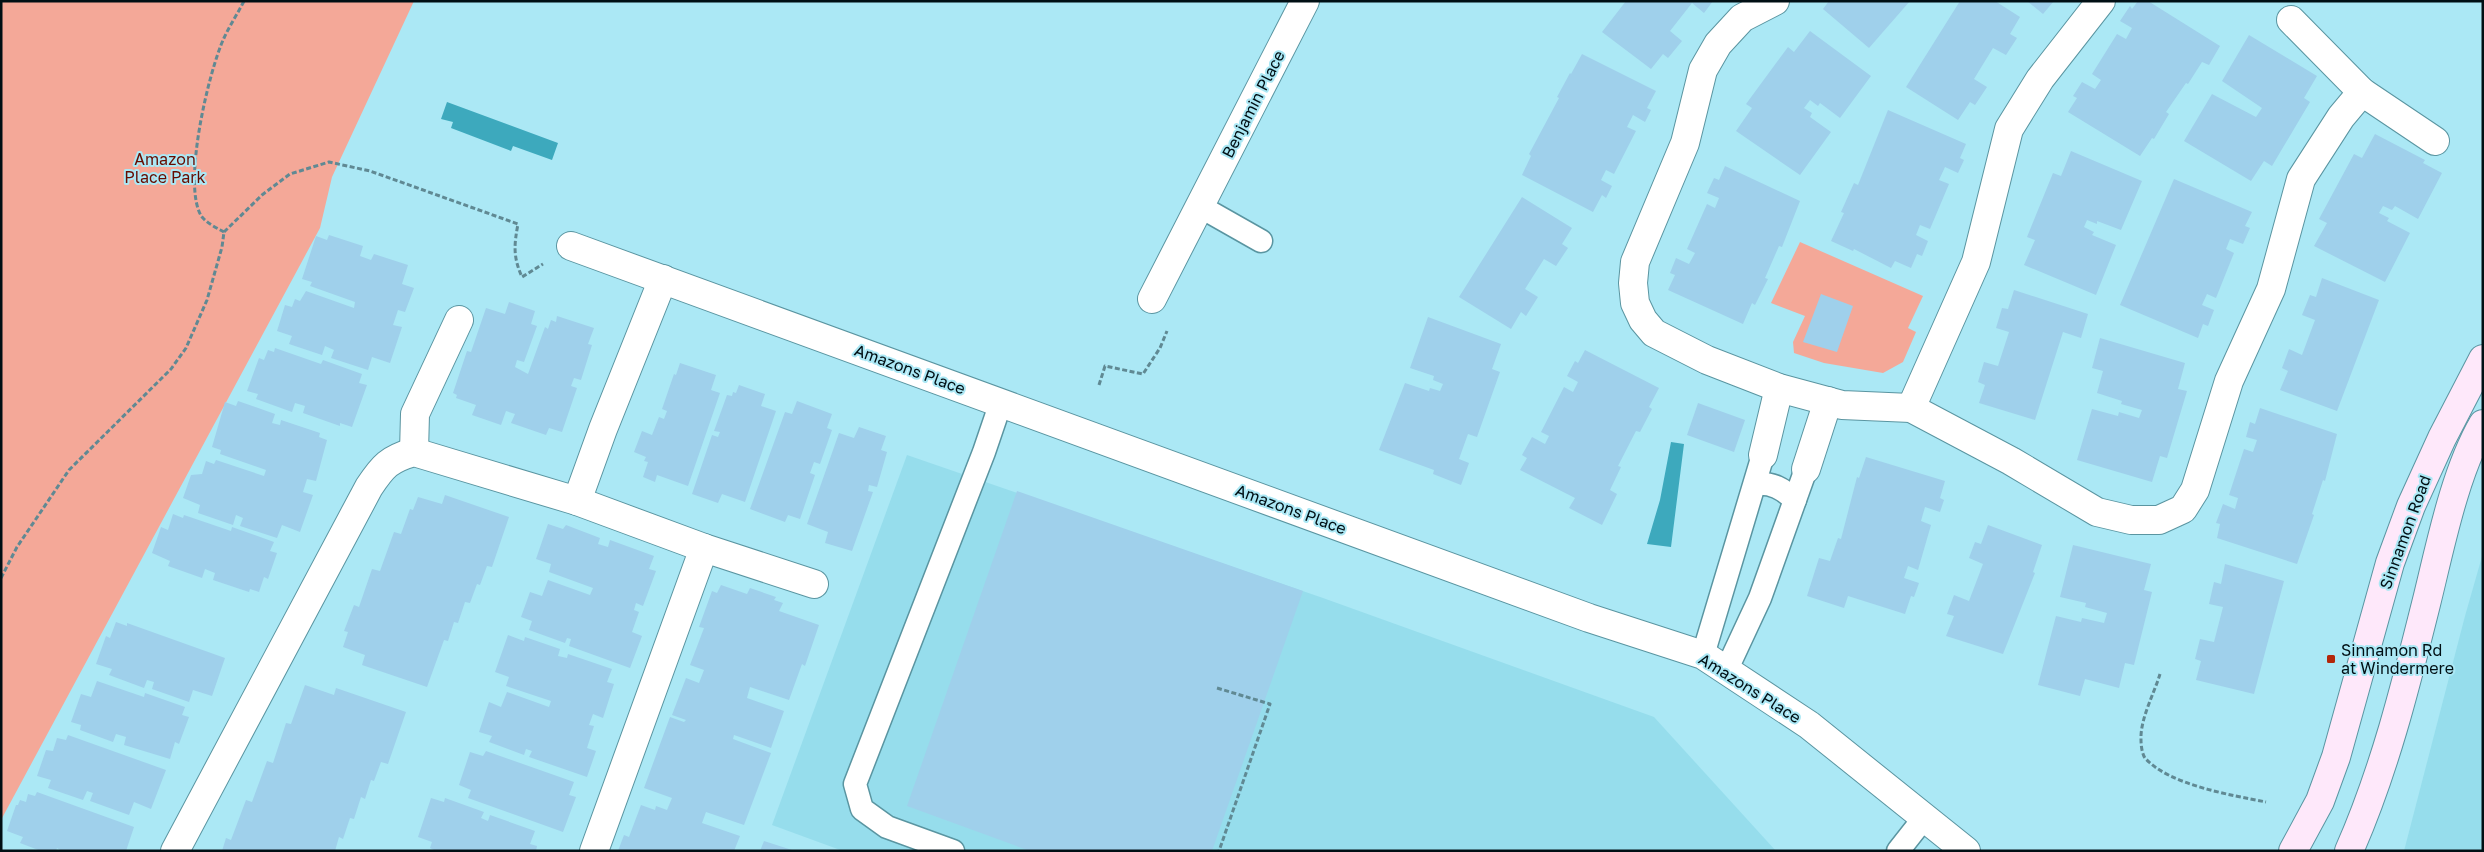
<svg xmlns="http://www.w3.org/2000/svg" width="2484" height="852" font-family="'Golos Text',sans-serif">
<rect width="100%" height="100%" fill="#abe8f5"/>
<g fill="#96ddec">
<path d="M907,455L1323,598L1654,717L1776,851H843L772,825Z"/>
<path d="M2483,553V851H2404L2465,616Z"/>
</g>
<g fill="#f4a898">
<path d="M1,1H414L332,177L320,228L1,820Z"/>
<path d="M1800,242L1923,296L1908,328L1916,332L1903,362L1883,373L1824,363L1794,353L1793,342L1805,316L1771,303Z"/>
</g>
<g fill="#3da9bd">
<path d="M447,102L558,143L552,160L513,146L511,151L451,128L453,122L441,119Z"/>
<path d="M1671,442L1684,444L1671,547L1647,544L1660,500Z"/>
</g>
<g fill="#9fd0eb">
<path d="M1626,1H1713L1704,13L1692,3L1670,31L1682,41L1668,58L1663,54L1651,69L1602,32Z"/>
<path d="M1829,1H1910L1869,48L1823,9Z"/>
<path d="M1960,1H1995L2020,17L2010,34L2017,38L2006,55L1993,48L1974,79L1987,87L1975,105L1970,102L1958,120L1906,87Z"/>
<path d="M2027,1H2054L2043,14Z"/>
<path d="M2138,1H2148L2220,46L2209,65L2202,62L2188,84L2186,83L2166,112L2169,114L2154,139L2152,138L2140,156L2068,112L2077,98L2073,96L2082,82L2095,89L2101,80L2092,74L2117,34L2126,39L2132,28L2120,21L2130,6L2132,9Z"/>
<path d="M1810,31L1871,76L1840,118L1820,103L1818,106L1810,100L1804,108L1812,113L1810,117L1831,132L1800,175L1736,131L1752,108L1746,104L1788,47L1794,52Z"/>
<path d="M2249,35L2317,76L2304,98L2310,102L2272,166L2264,161L2251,181L2184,141L2212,94L2256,117L2262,108L2222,81Z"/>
<path d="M1582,54L1656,91L1647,108L1651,110L1645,122L1633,115L1627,127L1636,131L1614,174L1606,170L1601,180L1612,186L1606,198L1602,195L1593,212L1522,175L1531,156L1529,154L1559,98L1557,97L1570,73L1571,74Z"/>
<path d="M1888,110L1966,144L1960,158L1964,160L1958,173L1945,167L1939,180L1949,184L1930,229L1920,225L1916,235L1928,241L1922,256L1917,254L1911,268L1895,261L1891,268L1854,249L1853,251L1831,241L1844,213L1841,212L1854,183L1858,185Z"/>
<path d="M2375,134L2425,160L2423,163L2442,173L2418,219L2395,206L2392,210L2383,206L2379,213L2389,218L2387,221L2410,233L2385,282L2314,246L2327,223L2319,219L2354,154L2362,158Z"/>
<path d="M2071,151L2142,181L2121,230L2097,221V224L2087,220L2084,227L2094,232L2092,235L2116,245L2096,295L2024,265L2035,240L2027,237L2053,173L2061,176Z"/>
<path d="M1725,166L1800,201L1782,247L1779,246L1765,278L1768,279L1755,305L1752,303L1743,324L1668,290L1675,275L1670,273L1676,258L1689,264L1695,253L1687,249L1707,204L1715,208L1719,198L1707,193L1714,178L1719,180Z"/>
<path d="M2174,179L2252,212L2245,226L2250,228L2243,244L2230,239L2226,249L2234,253L2216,298L2207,294L2202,305L2214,310L2208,326L2203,324L2198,338L2120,305Z"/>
<path d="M1522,197L1572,228L1562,244L1568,248L1556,266L1544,259L1525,289L1538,297L1526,316L1521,312L1511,329L1459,297Z"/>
<path d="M329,235L363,246L360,256L371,260L374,254L408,265L402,284L414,288L405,312L398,310L393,325L402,327L390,363L372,357L368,370L331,358L334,350L325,346L322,355L289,344L292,336L277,331L285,305L292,307L295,299L300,301L306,291L354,308L355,302L310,286L312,282L302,279L316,236L327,240Z"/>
<path d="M2322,278L2379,300L2337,411L2280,390L2288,371L2282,368L2289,349L2302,355L2315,320L2302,315L2310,295L2316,297Z"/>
<path d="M2014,290L2088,314L2081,338L2063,332L2035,420L1979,403L1985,385L1978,382L1984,362L1998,366L2009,332L1996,328L2002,308L2008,309Z"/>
<path d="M1821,294L1853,306L1837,352L1803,342Z"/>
<path d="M509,302L535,311L531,324L537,326L524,362L517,360L515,367L528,374L545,327L548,329L551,320L556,322L557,316L594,328L588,344L592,345L581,380L574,378L571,386L577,388L562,432L549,428L546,435L511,423L515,414L506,411L501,425L472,415L476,405L456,398L457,395L453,393L467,351L471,352L486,308L505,314Z"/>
<path d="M1428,317L1501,344L1492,369L1500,372L1477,437L1468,434L1459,459L1469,463L1461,485L1433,474L1434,470L1379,450L1405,383L1429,391L1430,388L1440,391L1443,384L1433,380L1434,376L1410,368Z"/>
<path d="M2100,338L2185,363L2178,389L2187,391L2167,458L2160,456L2152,482L2077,460L2092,409L2118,416L2119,412L2139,418L2142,410L2121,404L2122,401L2097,393L2103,371L2092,368Z"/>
<path d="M275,348L321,364L323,360L362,374L359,383L367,385L352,427L340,423V426L303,413L305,406L295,403L292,412L256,399L258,394L247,391L259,358L264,360L268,350L274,352Z"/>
<path d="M1585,350L1659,388L1649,407L1652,409L1640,432L1636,431L1618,466L1621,467L1610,490L1617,494L1602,525L1569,508L1575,498L1520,470L1527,458L1522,455L1532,437L1545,444L1549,436L1541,432L1564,387L1573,392L1578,382L1567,376L1575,361L1578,363Z"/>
<path d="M680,363L716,375L711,390L720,393L688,486L657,475L655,482L643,477L648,462L644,461L646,457L634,452L642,431L652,435L659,417L664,419L667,411L662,409L674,374L676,375Z"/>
<path d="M739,385L765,394L761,406L776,411L745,502L722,494L718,503L692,494L712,435L718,437L720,432L714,431L727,395L732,396L733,392L736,393Z"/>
<path d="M238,401L275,414L272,423L280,425L281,420L320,433L319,437L327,440L316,481L307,479L303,492L313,495L300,532L282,525L277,538L240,526L243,518L236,515L233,525L198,513L200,505L183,498L191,475L202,474L206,461L214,464L216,460L264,476L266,470L220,454L221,450L212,447L225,402L236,406Z"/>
<path d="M797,401L832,414L827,428L832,430L820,464L814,462L810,473L815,475L800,519L788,515L785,522L750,509L785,412L792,414Z"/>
<path d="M1698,403L1745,420L1734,452L1687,435Z"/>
<path d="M2260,408L2337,434L2325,481L2323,480L2312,514L2314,515L2297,564L2217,538L2220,524L2216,523L2223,504L2235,509L2238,498L2229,495L2244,449L2253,452L2257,440L2246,437L2250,422L2255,424Z"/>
<path d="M859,427L886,436L881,450L887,452L877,487L869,485L868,491L873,492L852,551L825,543L828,532L807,524L839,433L854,438Z"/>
<path d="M1866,457L1945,481L1940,498L1944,500L1940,512L1925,507L1921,521L1931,525L1918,570L1908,566L1904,578L1919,583L1914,597L1911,596L1905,614L1848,596L1844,608L1807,596L1819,558L1830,561L1838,538L1841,539L1857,477L1859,478Z"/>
<path d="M1017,491L1303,591L1212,851H1030L907,806Z"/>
<path d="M445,495L509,517L492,567L487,566L480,585L477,584L470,603L465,602L458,623L454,622L448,641L444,640L427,687L362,665L365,655L343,647L348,632L344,631L354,605L359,607L372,569L380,571L394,532L401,534L410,509L413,510L418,497L442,504Z"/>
<path d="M173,514L183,518L184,515L231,531L232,527L274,542L270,551L277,553L268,579L264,577L259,592L250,589L249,592L213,580L215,573L205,569L202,578L168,566L170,561L152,553L161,527L168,530Z"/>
<path d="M548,524L563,529L566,525L600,538L598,544L608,547L610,540L654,556L649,569L656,571L643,606L636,603L634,610L639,612L632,632L642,636L630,668L569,646L571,639L567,638L565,643L529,630L532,621L521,617L530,592L542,596L548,580L590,595L593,588L549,572L551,564L536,559Z"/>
<path d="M1988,525L2042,545L2033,572L2035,573L2003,654L1946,636L1954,616L1947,614L1954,595L1969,601L1983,564L1969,558L1975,542L1981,544Z"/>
<path d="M2073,545L2151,564L2144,590L2152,592L2134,665L2125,663L2119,688L2085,679L2080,696L2038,685L2056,616L2081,622L2082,618L2104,623L2107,613L2085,607L2086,603L2060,597Z"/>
<path d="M2225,564L2284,581L2254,694L2196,680L2201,661L2195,659L2200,639L2214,642L2223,607L2209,604L2214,582L2221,584Z"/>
<path d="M721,585L747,594L750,588L776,597L774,600L783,603L779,611L819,625L805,666L802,664L789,700L750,687L747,698L784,711L771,748L734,735L733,739L771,753L744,825L706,812L702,823L740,836L734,851H618L624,835L629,837L641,805L655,810L656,806L667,810L672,798L644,788L670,717L684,722L686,720L672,715L686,678L699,683L704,670L690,665L704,628L699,627L712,591L717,593Z"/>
<path d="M116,622L127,626V623L225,658L212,696L193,690L189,702L152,689L154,682L147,680L144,688L109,675L112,669L96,664L106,636L110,638Z"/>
<path d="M508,635L524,641L525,637L560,649L558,656L567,658L568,654L612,669L607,682L614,684L603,718L593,714L589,725L594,726L587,748L596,751L587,777L529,757L532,751L526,749L524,755L489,742L492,736L479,732L489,702L501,707L507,692L549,707L551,701L506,686L509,677L495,672Z"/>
<path d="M97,681L144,697L145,693L185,707L182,715L189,717L179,744L175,742L170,759L124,745L126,737L116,734L113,742L80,730L81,725L71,722L81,694L91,697Z"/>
<path d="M305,685L334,695L336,688L406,712L388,764L381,762L374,781L371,780L365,799L361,797L354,819L350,818L343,839L339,837L335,851H222L226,838L231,840L246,800L252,802L267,761L273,763L286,723L291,724Z"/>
<path d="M68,735L166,770L151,809L134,802L129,815L90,801L93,793L87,791L83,800L48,788L51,780L37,776L46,750L53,751L57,738L66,740Z"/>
<path d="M486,751L574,782L569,795L576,797L563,832L468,798L471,790L459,785L470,752L483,756Z"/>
<path d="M37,792L134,827L126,851H62L57,848L56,851H41L20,843L23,837L7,831L16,805H18L20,800L26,802L28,794L35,796Z"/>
<path d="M431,798L444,802L445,798L484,812L481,818L488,821L490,815L535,831L530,844L537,846L536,851H436L430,848L432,842L418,837Z"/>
<path d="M764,841L792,850V851H760Z"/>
</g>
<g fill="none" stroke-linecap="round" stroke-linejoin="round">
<defs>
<g id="service">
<path d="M1201,207L1261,241"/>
<path d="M1755,484C1772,482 1783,489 1795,500"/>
<path d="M1703,655L1763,455"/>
<path d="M1726,671L1760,598L1806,469"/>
<path d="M953,851L887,827L862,809L855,784L984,452L1001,402"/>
<path d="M1898,851L1924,818"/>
</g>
<g id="minor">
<path d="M1775,1L1742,18L1718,44L1703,70L1685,143L1635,262L1633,283L1635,303L1643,320L1654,333L1707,360L1779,388L1842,405L1911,408L2011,461L2097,512L2131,520H2159L2183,509L2195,490L2229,381L2271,289L2301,179L2341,117L2362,92"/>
<path d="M2291,20L2362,92L2435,141"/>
<path d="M571,246L1589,618L1703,655L1809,725L1966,851"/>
<path d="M1152,299L1305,1"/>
<path d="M1911,408L1976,262L2009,129L2040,79L2101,1"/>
<path d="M414,452L415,414L459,320"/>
<path d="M1763,455L1779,388"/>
<path d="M1806,469L1828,401"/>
<path d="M577,501L603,429L663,279"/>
<path d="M175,851L369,487C383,466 389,459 414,452L577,501L704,548L814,584"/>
<path d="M594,851L704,548"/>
</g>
<g id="secondary">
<path d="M2293,851L2320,801L2336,757L2390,563L2411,506L2442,438L2483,359"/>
<path d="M2349,851C2384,772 2405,688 2426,604C2440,548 2454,474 2483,424"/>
</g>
</defs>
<use href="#service" stroke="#5a95a1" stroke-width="25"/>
<use href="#minor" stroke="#5a95a1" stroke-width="30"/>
<use href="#secondary" stroke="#5a95a1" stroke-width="30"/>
<g stroke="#608993" stroke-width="3" stroke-dasharray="5 2.5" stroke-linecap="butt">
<path d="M224,232L262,195L290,174L329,162L370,171L518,224C514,245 513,257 522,277L543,264"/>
<path d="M224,232C217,228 208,224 202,217C181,187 209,70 224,38C230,25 238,13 244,1"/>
<path d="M1099,385L1105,366L1143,374L1160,348L1167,331"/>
<path d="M1,578L17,547L69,470L171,369L186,348L207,300L222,247L224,232"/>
<path d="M2160,674C2154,694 2140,719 2141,740C2141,745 2142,754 2145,758C2169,785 2231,795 2266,802"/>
<path d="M1217,688L1270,704L1219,851"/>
</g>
<use href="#service" stroke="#fff" stroke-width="22"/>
<use href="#minor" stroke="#fff" stroke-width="28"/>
<use href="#secondary" stroke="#fee8fa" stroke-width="28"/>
</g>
<rect fill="#b3260a" stroke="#abe8f5" stroke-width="2" x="2326" y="654" width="10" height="10" rx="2.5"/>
<g text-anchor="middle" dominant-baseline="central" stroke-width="4" stroke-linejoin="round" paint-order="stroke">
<g font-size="16" fill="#000f14" stroke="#abe8f5">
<text transform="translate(1253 104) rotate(-63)">Benjamin Place</text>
<text transform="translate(910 369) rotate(20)">Amazons Place</text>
<text transform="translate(1291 509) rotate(20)">Amazons Place</text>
<text transform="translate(2405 532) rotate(-70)">Sinnamon Road</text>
<text transform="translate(1750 688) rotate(32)">Amazons Place</text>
</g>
<g font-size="16" fill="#660c00" stroke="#abe8f5">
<text x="165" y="159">Amazon<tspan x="165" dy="18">Place Park</tspan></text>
</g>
<g font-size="16" fill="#000f14" stroke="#abe8f5" text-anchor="start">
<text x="2341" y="650">Sinnamon Rd<tspan x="2341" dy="18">at Windermere</tspan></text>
</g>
</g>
<rect width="2484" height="852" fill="none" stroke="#000f14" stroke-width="5"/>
</svg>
